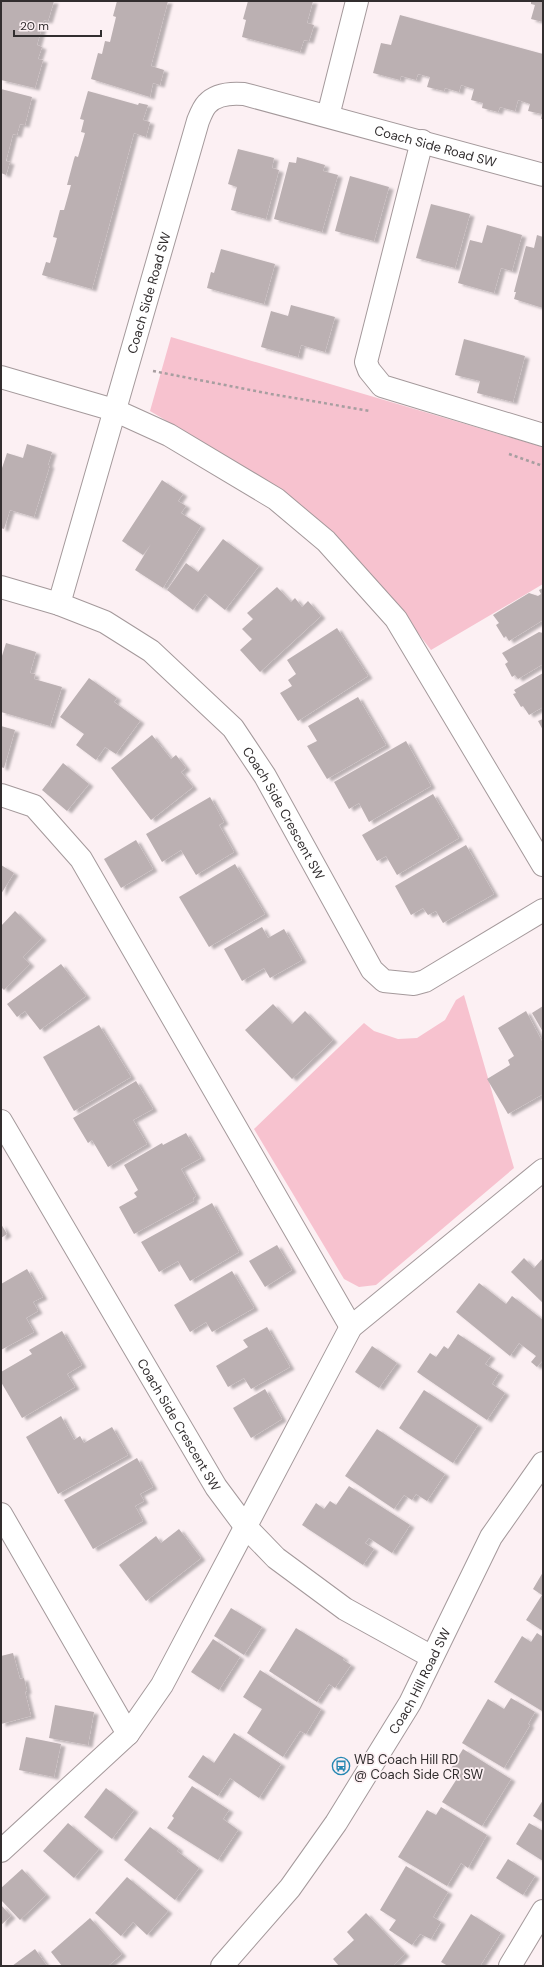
<svg xmlns="http://www.w3.org/2000/svg" width="544" height="1967" font-family="'DM Sans',sans-serif">
<defs>
<filter id="shadow"><feDropShadow dx="4.5" dy="2.5" stdDeviation="1" flood-color="#0004"/></filter>
</defs>
<rect width="100%" height="100%" fill="#fcf0f3"/>
<g fill="#f7c2cf">
<path d="M171,337L543,447V584L431,650L379,583L317,522L266,480L150,411Z"/>
<path d="M464,995L514,1168L376,1285L359,1287L344,1279L254,1129L364,1023L374,1031L398,1039L417,1038L445,1020L456,1000Z"/>
</g>
<g fill="#bbb0b2" filter="url(#shadow)">
<path d="M1,1H54L48,21L44,20L37,45L42,47L38,59L43,60L35,88L1,80Z"/>
<path d="M117,1H168L151,66L164,70L160,85L153,83L150,97L91,79L98,53L102,54L105,41L110,42L116,17L113,16Z"/>
<path d="M248,1H313L307,23L314,25L309,41L304,40L300,52L242,37L246,20L243,19Z"/>
<path d="M531,1H543V22L531,19L535,5L531,4Z"/>
<path d="M400,15L543,54V119H541L542,114L528,111L530,104L518,100L515,111L500,107L498,112L482,108L483,103L471,100L474,89L461,85L459,92L445,88L444,91L427,87L430,77L418,74L416,80L401,76L400,80L373,73L381,43L391,45Z"/>
<path d="M1,89L32,97L25,125L20,124L17,135L13,134L6,161L10,162L6,175L1,173Z"/>
<path d="M88,91L138,105L139,103L148,105L143,120L150,122L146,137L134,133L92,289L42,275L46,262L50,263L57,238L53,237L60,210H64L71,185H67L74,159L75,156L78,157L85,133L81,132L84,120L80,119Z"/>
<path d="M238,149L274,158L272,168L279,170L266,219L231,210L237,187L228,184Z"/>
<path d="M297,157L325,165L323,171L338,175L322,232L274,219L289,162L296,163Z"/>
<path d="M350,176L389,187L374,241L335,231Z"/>
<path d="M431,204L470,214L455,268L416,258Z"/>
<path d="M487,225L522,235L512,271L501,268L494,293L458,283L470,240L482,243Z"/>
<path d="M537,235L543,237V308L514,299L516,292H514L526,246L534,248Z"/>
<path d="M221,249L275,264L264,304L207,288L211,272L214,273Z"/>
<path d="M291,305L335,317L325,352L301,345L298,357L261,347L271,311L288,316Z"/>
<path d="M464,339L525,356L513,402L477,393L480,381L455,375Z"/>
<path d="M27,444L52,452L48,465H50L34,517L10,510L4,529L1,528V471L7,453L23,458Z"/>
<path d="M162,480L183,494L178,501L186,506L181,513L201,526L163,588L135,570L151,544L143,555L122,541Z"/>
<path d="M223,539L259,566L225,610L205,594L193,610L167,590L186,563L198,572Z"/>
<path d="M277,587L291,602L295,598L302,607L308,601L321,616L260,672L240,650L252,639L242,629L253,619L247,613Z"/>
<path d="M543,588V620L509,641L506,636L504,638L496,625L499,623L493,615L529,593L538,596L541,594L539,590Z"/>
<path d="M337,628L368,676L298,721L280,693L292,686L288,680L296,674L287,660Z"/>
<path d="M539,632L543,633V664L518,679L515,675L512,677L505,664L508,662L502,653Z"/>
<path d="M6,643L36,652L30,673L35,674L34,679L62,687L50,726L1,712V659Z"/>
<path d="M543,673V707L529,715L523,706L521,707L513,694L516,693L514,690Z"/>
<path d="M89,678L117,698L114,702L140,721L116,754L105,747L96,760L76,745L84,734L60,717Z"/>
<path d="M358,697L386,745L327,779L307,746L317,741L308,726Z"/>
<path d="M543,719V730L538,721Z"/>
<path d="M1,726L15,730L4,768L1,767Z"/>
<path d="M152,735L171,759L176,755L186,768L181,772L193,787L151,820L111,768Z"/>
<path d="M406,741L431,786L369,822L359,803L349,809L334,782Z"/>
<path d="M63,763L89,784L67,811L42,790Z"/>
<path d="M433,794L459,838L397,875L386,856L377,861L362,835Z"/>
<path d="M210,797L224,822L219,825L234,852L196,875L181,850L162,862L146,834Z"/>
<path d="M136,840L153,869L121,888L104,859Z"/>
<path d="M466,845L494,894L443,923L436,911L428,915L423,908L411,915L395,886Z"/>
<path d="M235,864L265,914L209,947L179,897Z"/>
<path d="M1,865L14,873L1,894Z"/>
<path d="M15,911L42,938L23,957L30,964L4,990L1,987V926Z"/>
<path d="M262,927L268,938L284,929L302,960L270,978L264,968L242,981L224,949Z"/>
<path d="M61,964L86,996L40,1030L25,1011L17,1017L7,1004Z"/>
<path d="M273,1004L292,1024L305,1011L333,1040L292,1079L245,1030Z"/>
<path d="M543,1006V1032L532,1013Z"/>
<path d="M526,1011L543,1043V1094L508,1114L487,1079L510,1065L508,1060L514,1056L498,1028Z"/>
<path d="M99,1025L131,1077L74,1111L43,1057Z"/>
<path d="M136,1081L153,1109L133,1120L147,1144L108,1167L92,1140L88,1143L73,1118Z"/>
<path d="M186,1133L201,1158L181,1169L196,1196L193,1198L194,1201L134,1234L119,1207L137,1197L134,1193L138,1190L124,1165L162,1143L163,1145Z"/>
<path d="M212,1203L239,1252L190,1281L178,1261L159,1272L141,1242Z"/>
<path d="M1,1224L7,1234L1,1238Z"/>
<path d="M277,1245L292,1270L265,1287L249,1261Z"/>
<path d="M524,1258L534,1268L543,1258V1303L511,1272Z"/>
<path d="M27,1269L43,1297L33,1302L38,1311L26,1318L34,1332L1,1350V1284Z"/>
<path d="M232,1271L254,1308L212,1332L206,1322L190,1332L174,1305Z"/>
<path d="M479,1283L506,1304L512,1296L543,1320V1360L537,1367L531,1362L536,1356L519,1343L510,1356L456,1312Z"/>
<path d="M267,1327L290,1367L251,1389L244,1378L228,1387L216,1366L248,1347L243,1340Z"/>
<path d="M62,1331L82,1365L67,1374L75,1387L22,1418L1,1382V1372L32,1354L29,1350Z"/>
<path d="M458,1334L491,1356L485,1364L499,1373L492,1384L505,1393L487,1420L417,1372L430,1353L436,1357L444,1346L448,1349Z"/>
<path d="M372,1346L397,1363L379,1388L355,1372Z"/>
<path d="M265,1389L282,1419L251,1438L233,1408Z"/>
<path d="M424,1390L478,1425L453,1463L399,1428Z"/>
<path d="M61,1416L74,1440L80,1436L84,1443L112,1427L128,1455L58,1494L26,1437Z"/>
<path d="M377,1429L445,1474L427,1501L416,1494L412,1500L404,1495L394,1509L345,1476Z"/>
<path d="M137,1458L153,1487L140,1494L144,1501L135,1506L143,1521L93,1549L64,1500Z"/>
<path d="M349,1486L410,1525L392,1553L369,1538L365,1543L374,1549L363,1565L302,1525L316,1503L324,1509L330,1501L336,1505Z"/>
<path d="M179,1529L201,1558L146,1601L119,1565L156,1536L161,1543Z"/>
<path d="M543,1572V1631L526,1620L542,1595L533,1589Z"/>
<path d="M231,1608L262,1627L244,1655L214,1636Z"/>
<path d="M296,1628L344,1658L343,1660L351,1665L335,1688L329,1684L317,1702L269,1671Z"/>
<path d="M537,1633L543,1637L542,1711L494,1682L522,1636L531,1642Z"/>
<path d="M213,1639L240,1657L219,1690L191,1672Z"/>
<path d="M13,1653L20,1679L24,1678L27,1691L25,1692L31,1716L1,1724V1656Z"/>
<path d="M260,1670L321,1709L306,1734L300,1731L283,1757L247,1733L262,1709L243,1697Z"/>
<path d="M511,1698L535,1712L528,1724L530,1725L504,1768L462,1743L488,1699L504,1709Z"/>
<path d="M55,1705L94,1712L88,1745L49,1738Z"/>
<path d="M234,1733L281,1764L259,1798L230,1778L218,1796L188,1777L203,1755L214,1763Z"/>
<path d="M26,1737L61,1744L54,1777L19,1770Z"/>
<path d="M463,1749L511,1779L482,1826L442,1802L458,1777L449,1772Z"/>
<path d="M192,1786L229,1810L223,1819L238,1830L218,1860L167,1828L174,1818L172,1816Z"/>
<path d="M106,1788L134,1810L112,1839L84,1817Z"/>
<path d="M543,1800V1822L533,1816Z"/>
<path d="M441,1807L487,1835L468,1868L461,1863L447,1886L398,1857L427,1810L436,1815Z"/>
<path d="M68,1823L99,1849L74,1878L43,1851Z"/>
<path d="M529,1823L543,1831V1861L516,1844Z"/>
<path d="M150,1827L179,1849L177,1851L199,1868L175,1900L124,1860Z"/>
<path d="M508,1859L535,1876L523,1895L496,1878Z"/>
<path d="M406,1866L448,1892L433,1917L441,1922L431,1939L420,1934L412,1945L389,1930L396,1920L380,1910Z"/>
<path d="M22,1869L46,1895L20,1920L1,1900V1888Z"/>
<path d="M127,1877L168,1911L147,1935L133,1922L121,1936L95,1913Z"/>
<path d="M1,1905L11,1916L1,1925Z"/>
<path d="M366,1913L405,1954L393,1966H339L333,1959L354,1940L347,1932Z"/>
<path d="M471,1914L501,1933L480,1966H448L441,1962Z"/>
<path d="M90,1918L122,1954L108,1966H62L51,1952Z"/>
<path d="M35,1949L47,1966H12Z"/>
</g>
<g fill="none" stroke-linecap="round" stroke-linejoin="round">
<defs>
<g id="minor">
<path d="M328,116L357,1"/>
<path d="M422,141L366,362L369,370L382,386L543,435"/>
<path d="M1,377L114,410L169,435L276,499L326,541L396,619L543,865"/>
<path id="s1" d="M1,587L59,604L105,622L151,651L233,728L265,776L372,970L384,981L414,984L425,981L543,910"/>
<path id="s2" d="M59,604L198,121C200,116 203,108 207,104C216,94 232,93 244,94L543,175"/>
<path d="M1,795L34,806L81,859L351,1327"/>
<path id="s3" d="M1,1121L216,1487L245,1526L276,1558L345,1609L432,1657"/>
<path d="M1,1514L128,1734"/>
<path d="M1,1851L128,1734L162,1685L351,1327L543,1170"/>
<path id="s4" d="M222,1966L290,1888L336,1823L410,1703L491,1537L543,1463"/>
<path d="M510,1966L543,1911"/>
</g>
</defs>
<use href="#minor" stroke="#a4999b" stroke-width="24"/>
<g stroke="#a79ea0" stroke-width="2.5" stroke-dasharray="3 3" stroke-linecap="butt">
<path d="M153,371L271,394L370,411"/>
<path d="M509,454L543,466"/>
</g>
<use href="#minor" stroke="#fff" stroke-width="22"/>
</g>
<defs>
<symbol id="bus-ring" viewBox="-11 -11 22 22"><circle r="9.5" fill="#fcf0f3" stroke="#2687b2" stroke-width="1.5"/><path d="M-5-6H5V4H4V6H2V4H-2V6H-4V4H-5ZM-3.5-4V0h7V-4ZM-3.5 1.2v1.5H-2V1.2ZM2 1.2v1.5H3.5V1.2Z" fill="#2687b2"/></symbol>
</defs>
<g fill-rule="evenodd">
<use href="#bus-ring" x="331" y="1756" width="20" height="20"/>
</g>
<g text-anchor="middle" dominant-baseline="central" stroke-width="3.5" stroke-linejoin="round" paint-order="stroke">
<g font-size="13" fill="#322e2f" stroke="#fcf0f3">
<text stroke="none"><textPath href="#s2" startOffset="760">Coach Side Road SW</textPath></text>
<text stroke="none"><textPath href="#s2" startOffset="324">Coach Side Road SW</textPath></text>
<text stroke="none"><textPath href="#s1" startOffset="376">Coach Side Crescent SW</textPath></text>
<text stroke="none"><textPath href="#s3" startOffset="352">Coach Side Crescent SW</textPath></text>
<text stroke="none"><textPath href="#s4" startOffset="348">Coach Hill Road SW</textPath></text>
</g>
<g font-size="13" fill="#322e2f" stroke="#fcf0f3" text-anchor="start">
<text x="354" y="1759">WB Coach Hill RD<tspan x="354" dy="15">@ Coach Side CR SW</tspan></text>
</g>
</g>
<rect width="544" height="1967" fill="none" stroke="#322e2f" stroke-width="4"/>
<path d="M14 30v6h87v-6" fill="none" stroke="#322e2f" stroke-width="2"/>
<text x="20" y="30" font-size="12" fill="#322e2f" stroke="#fcf0f3" stroke-width="3" paint-order="stroke">20 m</text>
</svg>
